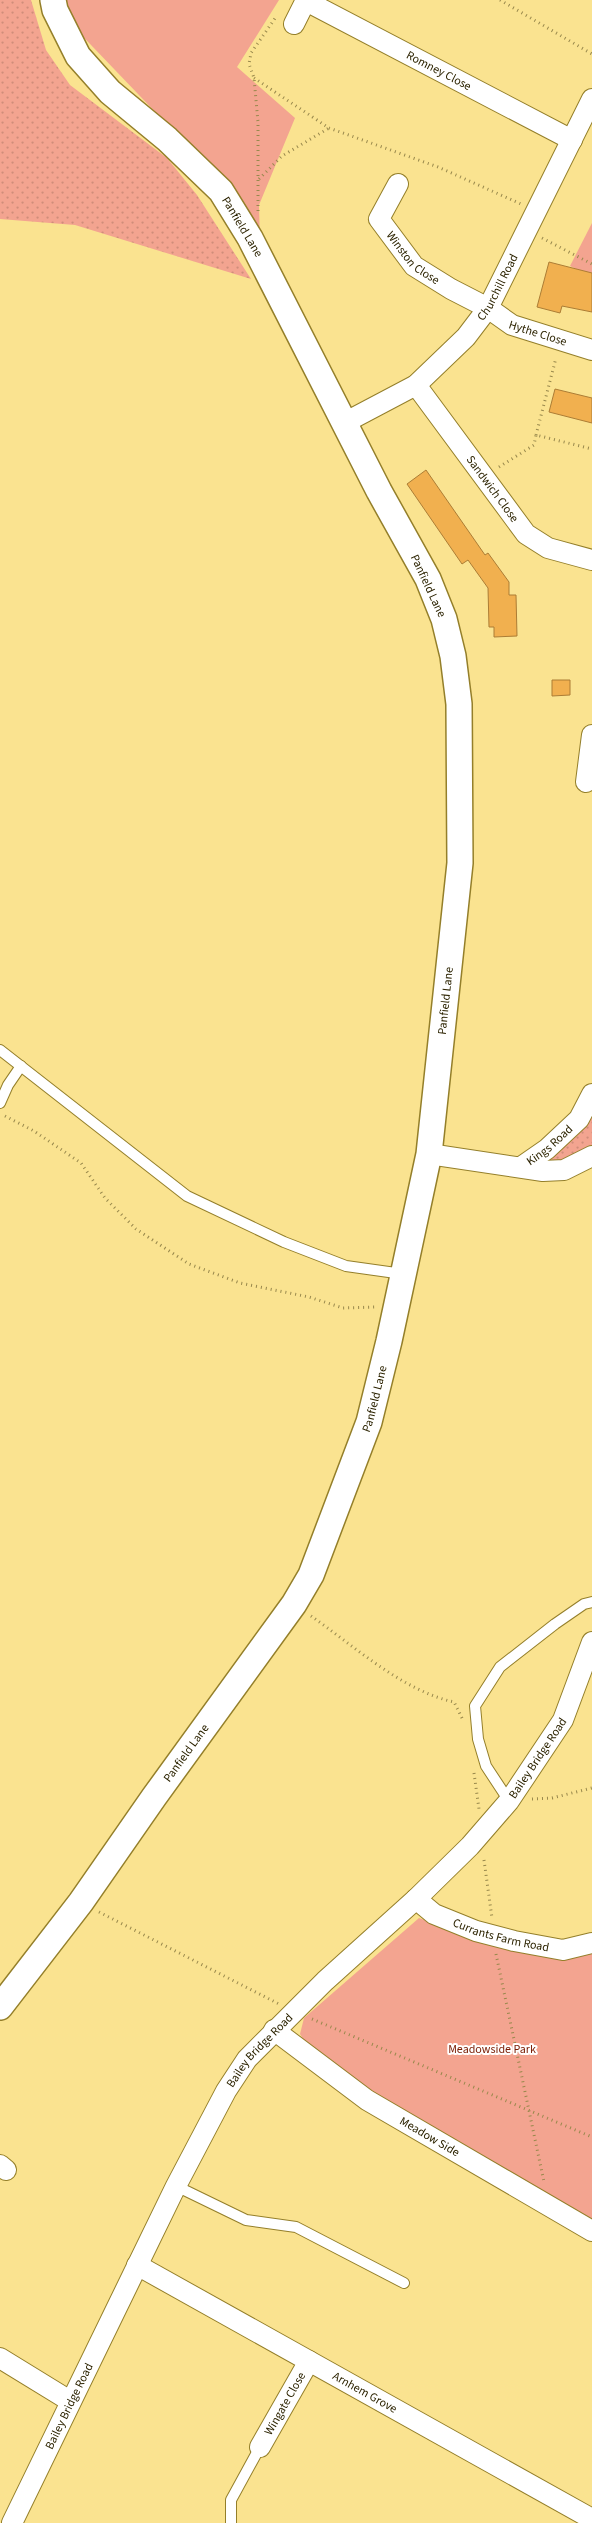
<svg xmlns="http://www.w3.org/2000/svg" width="592" height="2523" font-family="'Source Sans 3',sans-serif">
<defs>
<pattern id="grass-dots" width="8" height="8" patternUnits="userSpaceOnUse" patternTransform="scale(1.25)"><rect width="8" height="8" fill="#f3a490"/><path d="M2 2h.1M6 6h.1" fill="none" stroke="#d08d7a" stroke-width="1.8" stroke-linecap="round"/></pattern>
</defs>
<rect width="100%" height="100%" fill="#fae390"/>
<g fill="url(#grass-dots)">
<path d="M0,0H31L46,50L70,85L167,158L197,195L251,279L75,225L0,219Z"/>
<path d="M592,1110V1149L582,1158L547,1163L548,1155Z"/>
</g>
<g fill="#f3a490">
<path d="M64,0H279L237,67L295,118L259,205L260,244L208,167L68,21Z"/>
<path d="M592,223V277L570,266Z"/>
<path d="M419,1918L475,1939L592,1948V2224L371,2093L308,2047L300,2034L304,2018Z"/>
</g>
<g fill="#f1b04f" stroke="#ac7d35">
<path d="M549,262L592,273V312L562,306L560,313L537,307Z"/>
<path d="M555,389L592,398V423L549,412Z"/>
<path d="M426,470L485,555L488,553L509,582V595H516L517,636L494,637V627H489L488,588L468,560L462,564L407,484Z"/>
<path d="M552,680H570V695L552,696Z"/>
</g>
<g fill="none" stroke-linecap="round" stroke-linejoin="round">
<defs>
<g id="service">
<path d="M0,1050L187,1196L284,1242L346,1266L403,1274"/>
<path d="M0,1103L8,1085L21,1066"/>
<path d="M509,1801L486,1766L478,1739L475,1706L500,1667L555,1624L584,1604L592,1602"/>
<path d="M176,2186L246,2220L296,2227L404,2283"/>
<path d="M231,2523V2500L260,2447"/>
</g>
<g id="minor">
<path id="s1" d="M306,1L572,140"/>
<path d="M294,24L306,0"/>
<path id="s2" d="M398,184L379,219L414,266L451,289L488,308L512,325L592,350"/>
<path id="s3" d="M416,385L526,534L548,548L592,560"/>
<path id="s4" d="M344,423L416,385L466,337L488,308L592,99"/>
<path d="M586,782L592,735"/>
<path d="M429,1154L543,1171L564,1170L592,1156"/>
<path id="s5" d="M521,1167L547,1149L579,1119L592,1094"/>
<path id="s6" d="M416,1899L434,1914L476,1931L514,1941L563,1950L592,1943"/>
<path id="s7" d="M274,2030L367,2100L592,2231"/>
<path d="M0,2165L6,2170"/>
<path id="s8" d="M137,2265L592,2519"/>
<path d="M0,2358L70,2401"/>
<path id="s9" d="M260,2447L309,2361"/>
<path id="s10" d="M12,2523L176,2186L226,2091L247,2059L325,1981L416,1899L470,1846L509,1801L563,1720L592,1642"/>
</g>
<g id="tertiary">
<path id="s11" d="M0,2007L81,1902L154,1797L294,1604L311,1575L369,1422L389,1341L429,1154L460,863L459,704L453,656L444,619L428,579L379,491L250,238L221,191L167,139L110,92L78,56L55,10L53,0"/>
</g>
</defs>
<use href="#service" stroke="#947f2a" stroke-width="12"/>
<use href="#minor" stroke="#947f2a" stroke-width="22"/>
<use href="#tertiary" stroke="#947f2a" stroke-width="28"/>
<g stroke="#98884c" stroke-width="3" stroke-dasharray="1 4" stroke-linecap="butt">
<path d="M500,0L592,54"/>
<path d="M254,78L329,128L438,167L521,204"/>
<path d="M259,179L282,156L329,128"/>
<path d="M258,211V122L254,78L249,64L251,53L276,17"/>
<path d="M542,238L592,264"/>
<path d="M536,435L556,358"/>
<path d="M499,467L534,445L536,435L592,449"/>
<path d="M5,1116L34,1131L81,1163L105,1198L136,1229L189,1264L240,1283L309,1297L343,1308L376,1307"/>
<path d="M311,1616C354,1646 403,1691 454,1702L463,1720"/>
<path d="M474,1773L479,1809"/>
<path d="M532,1799L552,1798L592,1788"/>
<path d="M484,1860L492,1918"/>
<path d="M99,1912L279,2004"/>
<path d="M496,1954L544,2182"/>
<path d="M312,2019L592,2137"/>
</g>
<use href="#service" stroke="#fff" stroke-width="10"/>
<use href="#minor" stroke="#fff" stroke-width="20"/>
<use href="#tertiary" stroke="#fff" stroke-width="25"/>
</g>
<g text-anchor="middle" dominant-baseline="central" stroke-width="4" stroke-linejoin="round" paint-order="stroke">
<g font-size="12" fill="#2c2301" stroke="#fff">
<text stroke="none"><textPath href="#s1" startOffset="150">Romney Close</textPath></text>
<text transform="translate(242 227) rotate(59)">Panfield Lane</text>
<text stroke="none"><textPath href="#s2" startOffset="92">Winston Close</textPath></text>
<text stroke="none"><textPath href="#s4" startOffset="210">Churchill Road</textPath></text>
<text stroke="none"><textPath href="#s2" startOffset="240">Hythe Close</textPath></text>
<text stroke="none"><textPath href="#s3" startOffset="129">Sandwich Close</textPath></text>
<text transform="translate(428 586) rotate(65)">Panfield Lane</text>
<text stroke="none"><textPath href="#s11" startOffset="1125">Panfield Lane</textPath></text>
<text stroke="none"><textPath href="#s5" startOffset="36">Kings Road</textPath></text>
<text stroke="none"><textPath href="#s11" startOffset="720">Panfield Lane</textPath></text>
<text stroke="none"><textPath href="#s11" startOffset="315">Panfield Lane</textPath></text>
<text stroke="none"><textPath href="#s10" startOffset="940">Bailey Bridge Road</textPath></text>
<text stroke="none"><textPath href="#s6" startOffset="94">Currants Farm Road</textPath></text>
<text stroke="none"><textPath href="#s10" startOffset="535">Bailey Bridge Road</textPath></text>
<text stroke="none"><textPath href="#s7" startOffset="189">Meadow Side</textPath></text>
<text stroke="none"><textPath href="#s8" startOffset="261">Arnhem Grove</textPath></text>
<text stroke="none"><textPath href="#s9" startOffset="50">Wingate Close</textPath></text>
<text stroke="none"><textPath href="#s10" startOffset="130">Bailey Bridge Road</textPath></text>
</g>
<g font-size="12" fill="#7a1c03" stroke="#fff">
<text x="492" y="2049">Meadowside Park</text>
</g>
</g>
</svg>
